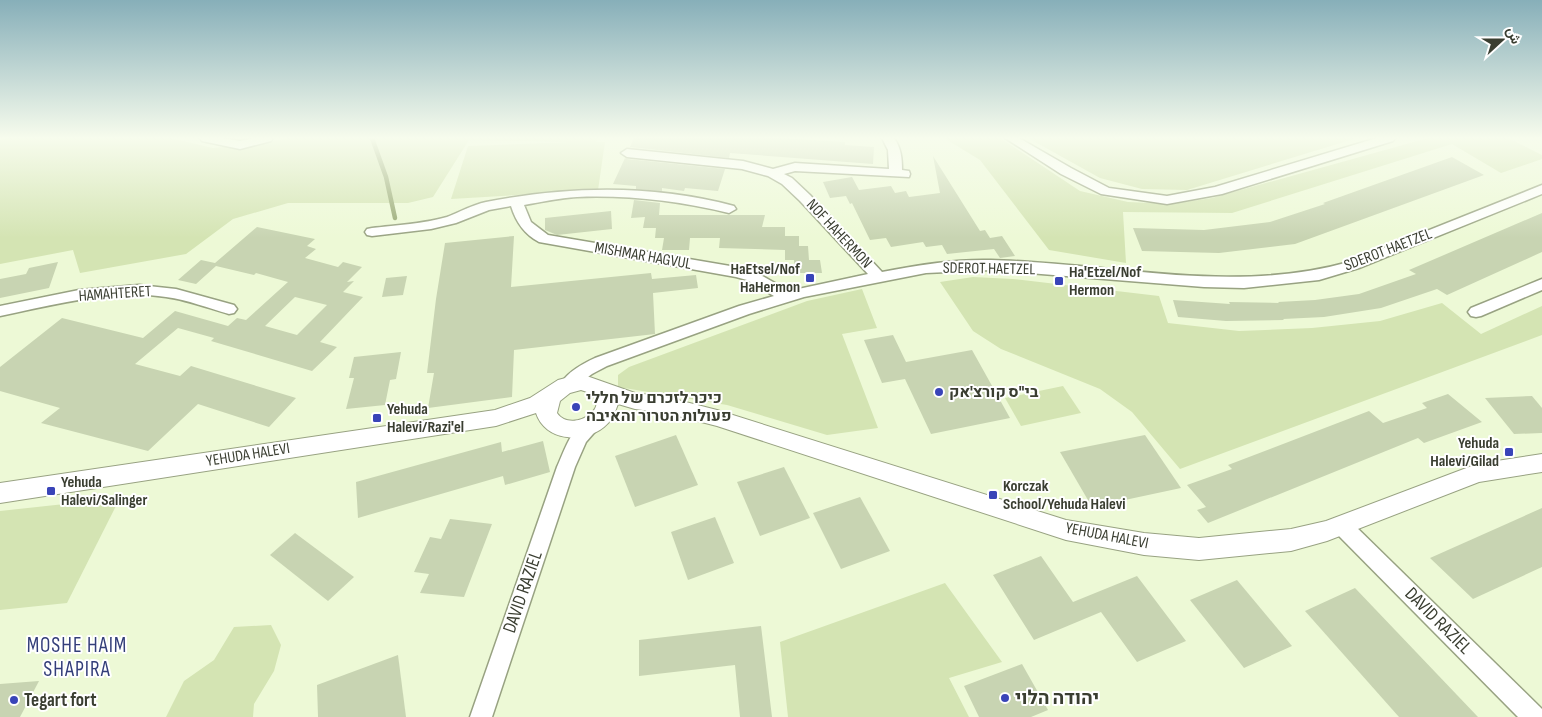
<svg xmlns="http://www.w3.org/2000/svg" width="1542" height="717" font-family="'Sofia Sans Condensed',Vazirmatn,Heebo,sans-serif">
<rect width="100%" height="100%" fill="#edf9d6"/>
<g fill="#d4e4b3">
<path d="M8,138H170L213,148L264,143L289,138H598L596,142H605L598,190L451,199L468,146L573,142L469,140L433,197L408,203H288L233,219L186,254L80,273L73,250L0,264V140Z"/>
<path d="M944,138H1000L1080,191L1128,202L1172,204L1212,198L1428,138H1508L1542,155V159L1501,173L1452,144L1232,213L1123,212L1126,263L1049,250L980,160Z"/>
<path d="M1028,138H1357L1187,190L1142,189L1100,178Z"/>
<path d="M973,277L1013,279L1159,296L1168,323L1239,331L1312,328L1380,321L1442,303L1481,334L1542,306V335L1180,469L1132,412L1100,389L1001,349L973,331L940,282Z"/>
<path d="M862,289L877,328L842,334L878,428L827,435L727,405L618,387V375L629,367L807,301Z"/>
<path d="M1063,386L1081,413L1021,426L1005,398Z"/>
<path d="M120,498L67,603L0,610V511Z"/>
<path d="M945,583L1002,662L949,678L969,717H788L780,642Z"/>
<path d="M271,625L281,645L274,671L254,704L253,717H166L184,681L214,660L234,627Z"/>
</g>
<g fill="none" stroke-linecap="round" stroke-linejoin="round">
<path stroke="#96a772" stroke-width="4.5" d="M372,138L386,177L395,218"/>
</g>
<g fill="#c8d4b2" fill-rule="evenodd">
<path d="M634,138H780L845,142V145L874,147L873,164L730,153L729,158L630,147Z"/>
<path d="M933,156L980,231L985,230L990,238L1002,236L1015,256L1000,258L994,249L947,254L942,245L926,247L923,242L891,247L886,238L870,240L852,203L850,204L846,196L830,198L823,182L852,177L859,190L891,186L895,193L906,191L909,197L940,193Z"/>
<path d="M1452,157L1484,175L1295,244L1219,253L1142,251L1133,228L1204,230L1270,222L1325,204L1323,203Z"/>
<path d="M625,158L627,159L725,169L718,191L685,188L684,191L662,188V191L636,189V186L613,184Z"/>
<path d="M634,200L660,203L659,215H765L762,227H785V236H799V246H808L809,260H820L822,273H795L794,260H785V250L719,248L720,238H690L689,250H662L664,238H655L656,228H643L645,217L631,218Z"/>
<path d="M611,211L612,229L557,235L545,230V218Z"/>
<path d="M1542,213V252L1447,295L1437,289L1381,308L1324,317L1283,319L1284,320L1226,321L1178,317L1173,300L1230,304L1229,302L1279,303L1278,302L1315,300L1359,294L1416,274L1409,270Z"/>
<path d="M257,227L315,239L307,246L316,249L305,258L338,267L343,262L362,267L347,282L354,281L343,292L363,297L320,342L337,347L312,371L211,341L214,338L178,328L135,364L180,376L191,366L296,398L269,427L198,404L148,451L41,423L60,408L0,391V367L62,318L143,338L175,311L228,326L237,318L246,320L288,282L256,273L254,275L216,266L196,284L178,280L201,260L215,263ZM295,297L327,305L297,335L265,326Z"/>
<path d="M514,236L511,287L651,273L652,279L696,275L698,288L653,293L655,334L514,350L512,397L428,408L434,373H427L436,299L445,243Z"/>
<path d="M58,262L49,288L0,298V279L26,274L29,268Z"/>
<path d="M407,276L403,295L382,297L386,278Z"/>
<path d="M893,335L906,362L972,350L1010,418L931,434L905,379L882,383L864,340Z"/>
<path d="M401,352L396,379L390,380L385,405L346,409L354,378H349L354,357Z"/>
<path d="M1448,394L1482,422L1424,443L1418,438L1208,523L1197,510L1206,507L1187,485L1232,469L1228,465L1369,411L1383,423L1427,408L1422,403Z"/>
<path d="M1532,396L1542,408V433L1514,434L1485,398Z"/>
<path d="M676,435L698,485L635,507L615,456Z"/>
<path d="M1145,435L1181,488L1092,507L1060,452Z"/>
<path d="M543,441L550,472L505,485L503,476L358,518L356,482L501,442L502,452Z"/>
<path d="M784,467L810,518L760,536L737,482Z"/>
<path d="M860,497L890,551L841,569L813,513Z"/>
<path d="M1542,508V567L1473,599L1430,558Z"/>
<path d="M715,517L734,563L688,580L671,532Z"/>
<path d="M450,519L492,524L464,597L420,593L429,574L414,572L430,537L441,539Z"/>
<path d="M295,533L354,577L328,601L270,555Z"/>
<path d="M1041,556L1073,602L1137,576L1186,641L1137,662L1101,612L1034,640L993,575Z"/>
<path d="M1237,580L1292,646L1244,668L1190,600Z"/>
<path d="M1355,588L1478,717H1399L1305,611Z"/>
<path d="M761,626L772,717H740L735,665L639,676V640Z"/>
<path d="M398,655L406,717H318L317,685Z"/>
<path d="M1022,664L1048,710L1031,717H979L964,686Z"/>
<path d="M39,681L20,717H0V684Z"/>
</g>
<g fill="none" stroke-linecap="round" stroke-linejoin="round">
<defs>
<g id="minor">
<path d="M200,138H222L240,141L254,138H273L271,141L240,149L202,141Z"/>
<path d="M882,138H894C901,148 902,158 902,170L909,171L910,174L909,177L795,171L784,174L792,178L810,195L882,272C918,265 954,259 991,260C1112,263 1230,295 1349,262L1542,185V194L1359,268L1319,280L1244,288L1204,287L991,270L926,273L804,297L749,314L607,366C602,369 597,371 592,374C582,380 576,394 562,389L560,385C567,372 582,364 595,358L739,306L774,296L747,280L736,277L539,242C524,234 516,222 511,206L489,210L456,223L431,229L372,236L367,235L365,232L367,229L372,228C397,225 423,224 447,217C460,212 472,205 486,202C569,186 652,184 734,206L736,209L729,213C679,201 628,195 577,197C559,198 541,202 524,205L531,222L548,235L736,267L757,273L789,291L868,274L800,201L782,184L768,176L742,169L627,157L621,153L627,149L743,161L773,169L795,163L889,169L888,150Z"/>
<path d="M1005,138H1019L1071,168L1109,188L1167,196L1215,187L1377,138H1395L1393,141L1222,194L1167,204L1101,194L1061,174Z"/>
<path d="M1542,279V290L1481,316L1476,317L1471,316L1468,312L1471,308Z"/>
<path d="M139,285L176,289L234,305L237,309L234,313L229,314C208,308 188,300 166,297C111,289 54,305 0,316V306L79,290Z"/>
<path d="M591,419L597,421L600,426L586,442L575,467L492,717H470L557,467C565,450 571,426 591,419Z"/>
<path d="M1341,517L1348,519L1542,709V717H1518L1334,531L1331,525L1334,519Z"/>
</g>
<path id="tertiary" d="M581,374L635,393L666,397L717,410L1066,520L1144,533L1199,538L1291,529L1326,521L1477,464L1542,454V472L1479,482L1327,541L1291,551L1199,560L1144,555L1066,540L717,426L666,413L635,409L618,404C615,412 612,421 604,427C583,444 545,441 536,413L496,426L0,503V483L495,410L530,398L558,380ZM581,390C621,401 573,436 557,413L560,401L570,393Z"/>
</defs>
<use href="#minor" stroke="#98a282" stroke-width="3"/>
<use href="#tertiary" stroke="#98a282" stroke-width="2"/>
<use href="#minor" fill="#fff" fill-rule="evenodd"/>
<use href="#tertiary" fill="#fff" fill-rule="evenodd"/>
</g>
<linearGradient id="sky" x2="0" y2="1"><stop stop-color="#87afb9"/><stop offset="0.58" stop-color="#f7fced"/><stop offset="1" stop-color="#f7fced" stop-opacity="0"/></linearGradient>
<rect width="1542" height="238" fill="url(#sky)"/>
<g fill="#3944b8" stroke="#fff" stroke-width="2">
<rect x="805" y="273" width="10" height="10" rx="2.5"/>
<rect x="1054" y="276" width="10" height="10" rx="2.5"/>
<circle cx="939" cy="392" r="5"/>
<circle cx="576" cy="407" r="5"/>
<rect x="372" y="413" width="10" height="10" rx="2.5"/>
<rect x="1504" y="447" width="10" height="10" rx="2.5"/>
<rect x="46" y="486" width="10" height="10" rx="2.5"/>
<rect x="988" y="490" width="10" height="10" rx="2.5"/>
<circle cx="1005" cy="698" r="5"/>
<circle cx="14" cy="700" r="5"/>
</g>
<g text-anchor="middle" dominant-baseline="central" stroke-width="4" stroke-linejoin="round" paint-order="stroke">
<g font-size="16" fill="#3a3e31" stroke="#fff">
<text transform="translate(839 234) rotate(47)">NOF HAHERMON</text>
<text transform="translate(1388 250) rotate(-21)">SDEROT HAETZEL</text>
<text transform="translate(643 256) rotate(10)">MISHMAR HAGVUL</text>
<text transform="translate(989 269) rotate(1)">SDEROT HAETZEL</text>
<text transform="translate(115 294) rotate(-4)">HAMAHTERET</text>
<text transform="translate(248 455) rotate(-9)">YEHUDA HALEVI</text>
<text transform="translate(1107 536) rotate(11)">YEHUDA HALEVI</text>
</g>
<g font-size="16" font-weight="bold" fill="#3a3e31" stroke="#fff" text-anchor="start">
<text x="800" y="269" text-anchor="end">HaEtsel/Nof<tspan x="800" dy="18">HaHermon</tspan></text>
<text x="1069" y="272">Ha'Etzel/Nof<tspan x="1069" dy="18">Hermon</tspan></text>
<text x="949" y="392">בי''ס קורצ'אק</text>
<text x="586" y="398">כיכר לזכרם של חללי<tspan x="586" dy="18">פעולות הטרור והאיבה</tspan></text>
<text x="387" y="409">Yehuda<tspan x="387" dy="18">Halevi/Razi'el</tspan></text>
<text x="1499" y="443" text-anchor="end">Yehuda<tspan x="1499" dy="18">Halevi/Gilad</tspan></text>
<text x="61" y="482">Yehuda<tspan x="61" dy="18">Halevi/Salinger</tspan></text>
<text x="1003" y="486">Korczak<tspan x="1003" dy="18">School/Yehuda Halevi</tspan></text>
</g>
<g font-size="19" fill="#3a3e31" stroke="#fff">
<text transform="translate(523 592) rotate(-71)">DAVID RAZIEL</text>
<text transform="translate(1438 621) rotate(45)">DAVID RAZIEL</text>
</g>
<g font-size="19" font-weight="bold" fill="#3a3e31" stroke="#fff" text-anchor="start">
<text x="1015" y="698">יהודה הלוי</text>
<text x="24" y="700">Tegart fort</text>
</g>
<g font-size="21" letter-spacing="1" fill="#333e79" stroke="#fff">
<text x="77" y="645">MOSHE HAIM<tspan x="77" dy="24">SHAPIRA</tspan></text>
</g>
</g>
<g transform="translate(1502 40) rotate(69)" stroke="#ffffff" stroke-width="4" paint-order="stroke">
<path d="M0-4L9 19L0 12L-9 19Z" fill="#3a3e31"/>
<text y="-8" font-size="14" font-weight="bold" text-anchor="middle" fill="#3a3e31">ش</text>
</g>
</svg>
